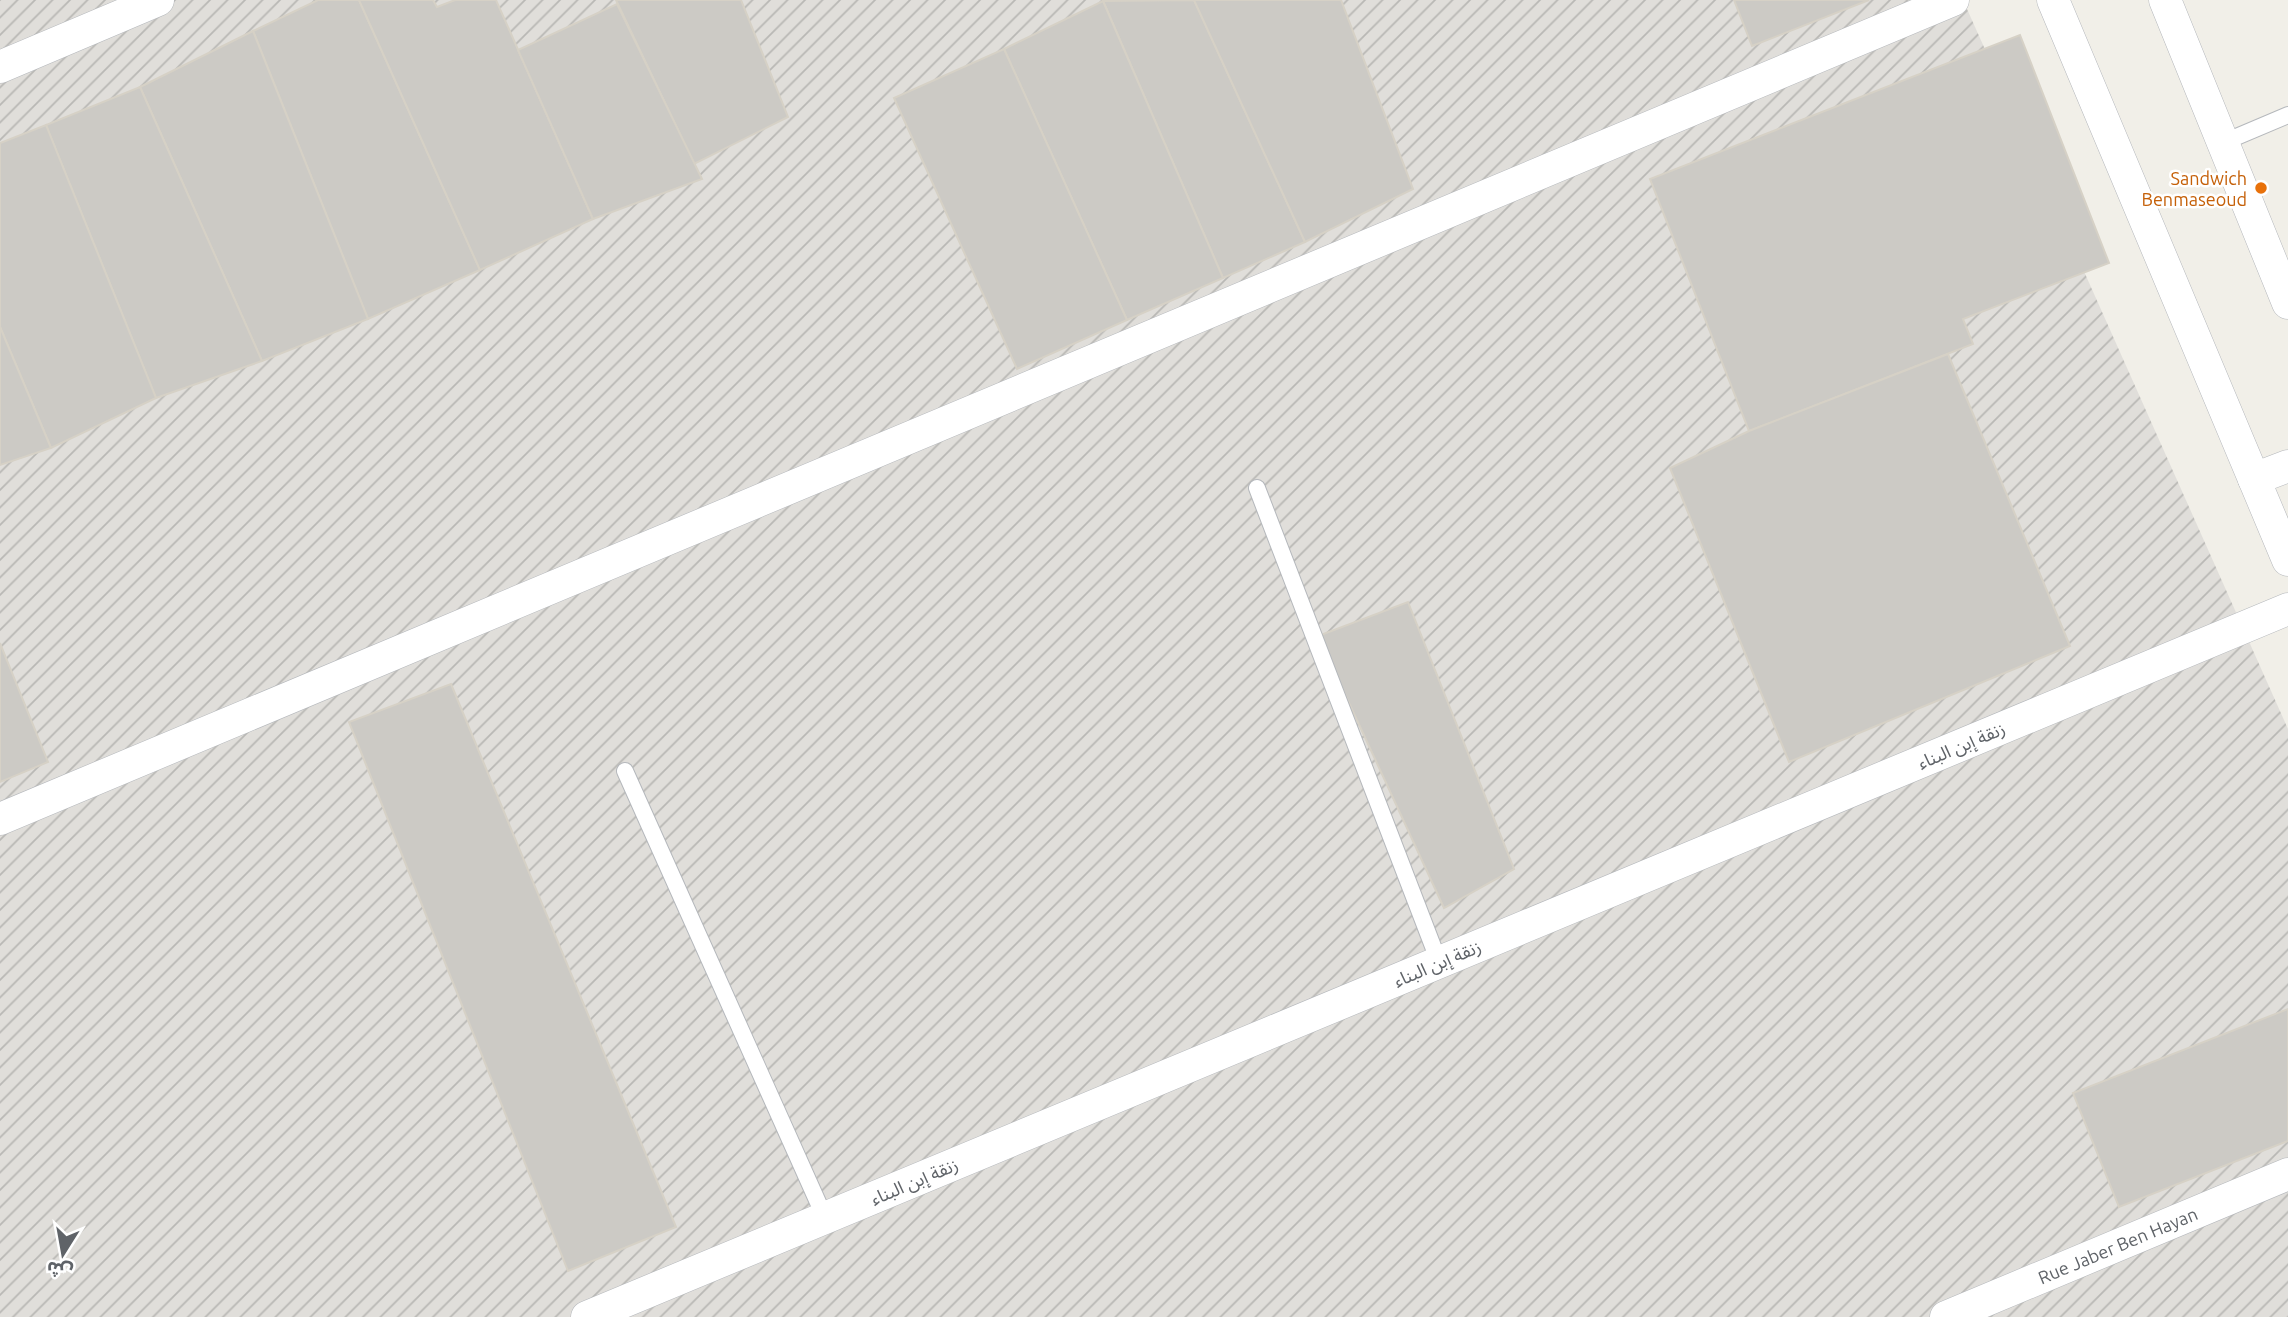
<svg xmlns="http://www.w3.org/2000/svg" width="2288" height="1317" font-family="Ubuntu,'Noto Sans Arabic',sans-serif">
<defs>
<pattern id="industrial-furrows" width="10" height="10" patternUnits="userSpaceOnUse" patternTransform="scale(1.75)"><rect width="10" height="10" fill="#e0deda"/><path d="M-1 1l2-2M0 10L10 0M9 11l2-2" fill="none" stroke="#b9b8b5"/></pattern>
</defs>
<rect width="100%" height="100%" fill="#f1efe8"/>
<path fill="url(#industrial-furrows)" d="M0,0H1963L2288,729V1317H0Z"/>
<g fill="#cccac5" stroke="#d6d1c6" stroke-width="2">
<path d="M318,0H359L480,270L368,319L253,31Z"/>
<path d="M359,0H433L437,7L455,0H496L593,219L480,270Z"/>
<path d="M616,0H741L788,117L694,164Z"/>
<path d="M1194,0L1305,242L1223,278L1103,1Z"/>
<path d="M1194,0H1341L1413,189L1305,242Z"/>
<path d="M1734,0H1869L1752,46Z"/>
<path d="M1103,1L1223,278L1127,320L1004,49Z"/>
<path d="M617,4L702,179L593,219L518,50Z"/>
<path d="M253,31L368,319L262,361L140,87Z"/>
<path d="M2020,35L2109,263L1963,319L1973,344L1749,431L1650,179Z"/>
<path d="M1004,49L1127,320L1017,369L894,98Z"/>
<path d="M140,87L262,361L156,398L46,125Z"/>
<path d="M46,125L156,398L51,448L0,327V143Z"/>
<path d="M0,327L51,448L0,465Z"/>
<path d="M1948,354L2070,646L1789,762L1670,468L1749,431Z"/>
<path d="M1408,602L1514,869L1444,908L1318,636Z"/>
<path d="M0,643L48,762L0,782Z"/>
<path d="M451,684L676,1227L568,1271L349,722Z"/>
<path d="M2288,1009V1141L2119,1207L2073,1093Z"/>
</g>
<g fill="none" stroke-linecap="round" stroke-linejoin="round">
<defs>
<g id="lane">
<path d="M2222,143L2288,115"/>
<path d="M1257,488L1439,962"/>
<path d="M625,771L825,1218"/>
</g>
<g id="street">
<path d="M2053,0L2288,560"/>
<path d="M2165,0L2288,303"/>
<path d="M0,67L158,0"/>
<path d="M2254,479L2288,466"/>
<path d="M0,819L1953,0"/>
<path d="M587,1317L2288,609"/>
<path id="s1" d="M1946,1317L2288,1174"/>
</g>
</defs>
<use href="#lane" stroke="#b5b8bc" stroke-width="18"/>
<use href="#street" stroke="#b5b8bc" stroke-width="33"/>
<use href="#lane" stroke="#fff" stroke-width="16"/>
<use href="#street" stroke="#fff" stroke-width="32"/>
</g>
<circle fill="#e8710a" stroke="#fff" stroke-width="2.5" cx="2261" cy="188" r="7"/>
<g text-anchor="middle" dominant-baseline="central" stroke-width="5" stroke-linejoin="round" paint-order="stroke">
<g font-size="18" fill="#c56008" stroke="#fff" text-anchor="end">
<text x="2247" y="178">Sandwich<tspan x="2247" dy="21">Benmaseoud</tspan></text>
</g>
<g font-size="18" fill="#5f6368" stroke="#fff">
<text transform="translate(1961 745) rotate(-23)">زنقة إبن البناء</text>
<text transform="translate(1437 963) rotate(-23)">زنقة إبن البناء</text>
<text transform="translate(914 1181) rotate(-23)">زنقة إبن البناء</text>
<text stroke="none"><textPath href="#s1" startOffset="186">Rue Jaber Ben Hayan</textPath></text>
</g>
</g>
<g transform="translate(63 1254) rotate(191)" stroke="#ffffff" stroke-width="5" paint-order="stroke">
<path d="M0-5L12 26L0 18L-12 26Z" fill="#5f6368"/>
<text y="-10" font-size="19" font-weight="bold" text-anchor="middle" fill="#5f6368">ش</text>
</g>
</svg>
